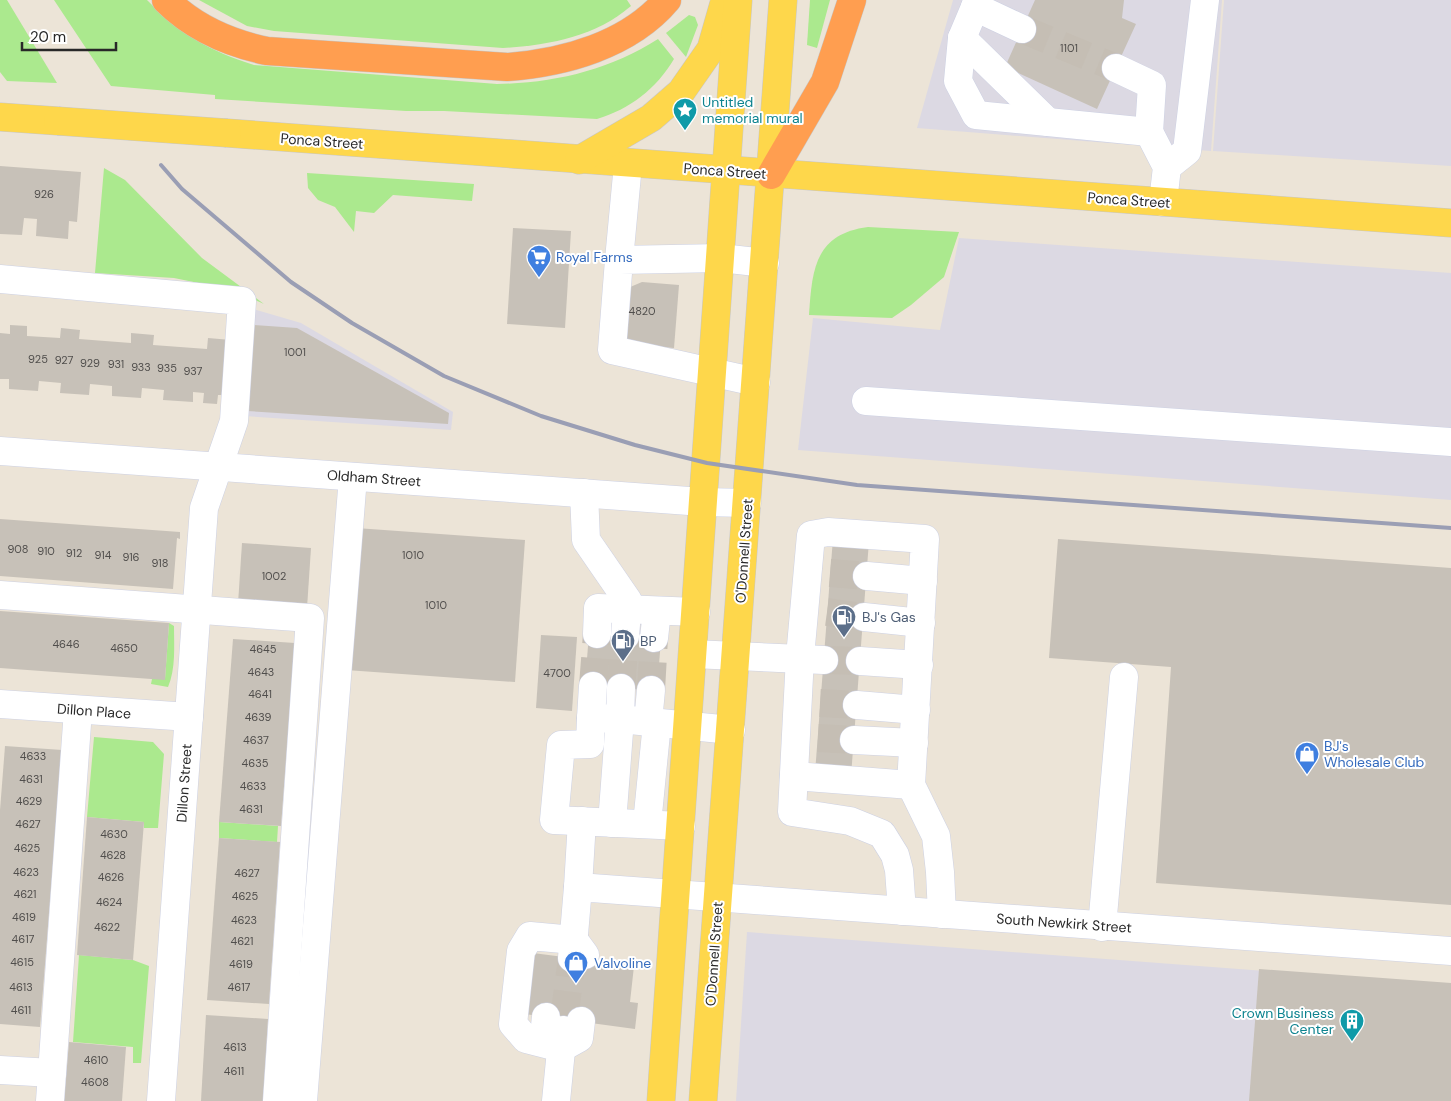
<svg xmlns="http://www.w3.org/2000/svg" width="1451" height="1101" font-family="'DM Sans',sans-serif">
<rect width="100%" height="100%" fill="#ece4d7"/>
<g fill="#dcd9e3">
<path d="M953,0H1222L1211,151L917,128Z"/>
<path d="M1224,0H1451V166L1213,151Z"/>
<path d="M959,238L1451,273V500L798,450L813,318L940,330Z"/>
<path d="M253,309L301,323L453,412L451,430L244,416Z"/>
<path d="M747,932L1451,985V1101H736Z"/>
</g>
<g fill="#abe98e">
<path d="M0,0H7L57,83L7,81L0,72Z"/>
<path d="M54,0H147C181,34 209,51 254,65L497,84C555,83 609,70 658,39L674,59C656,89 630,109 597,119L444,111H406L215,99V95L111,86Z"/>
<path d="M199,0H627L631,6C595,37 549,45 503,48L274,31L247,26Z"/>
<path d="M810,0H830L817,48L807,45Z"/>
<path d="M689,15L695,17L698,25L686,57L666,33Z"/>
<path d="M104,168L125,180L202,258L264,304L233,290L174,278L95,273Z"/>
<path d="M307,173L474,184L472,201L393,195L374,213L356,211L354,232L335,207L318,200L308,188Z"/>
<path d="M868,227L959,232L944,277L911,305L892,318L809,315C812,269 815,234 868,227Z"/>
<path d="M169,623L174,626C174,645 176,669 168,687L151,684L152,679H165Z"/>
<path d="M94,737L153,742L164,754L158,828H144V822L87,817Z"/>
<path d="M219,822L278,826L277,842L219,838Z"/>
<path d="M79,955L133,960L149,966L141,1063H133V1047L73,1042Z"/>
</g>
<g fill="#c7c1b8">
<path d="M1035,0H1124L1122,18L1136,24L1097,109L1005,67Z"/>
<path d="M0,166L81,172L77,222L69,221L68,239L36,236L37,219L24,218L22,235L0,234Z"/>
<path d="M513,228L571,231L565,328L507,324Z"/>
<path d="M642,282L679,285L674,348L637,345L607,327L609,296Z"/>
<path d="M10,325L27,326V336L60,338L61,328L80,330L79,339L131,343V333L154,335L153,345L207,349L208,338L231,340L227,395H218L217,404L203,403L204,393L193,392V402L163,400L164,390L142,388L141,398L112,396V386L90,384L89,395L60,393L61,383L39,381L38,391L9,389V379H0V333L10,334Z"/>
<path d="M253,325L297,328L449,413L448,424L247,411Z"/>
<path d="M0,519L180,532V539L177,538L173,589L0,576Z"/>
<path d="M356,528L525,540L515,682L346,670Z"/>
<path d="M833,538L869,541L851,776L815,773Z"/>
<path d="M1058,539L1451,568V905L1156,883L1171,667L1049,658Z"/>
<path d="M242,543L311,548L307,608L238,604Z"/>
<path d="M0,611L169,623L165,680L0,668Z"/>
<path d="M589,633L661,639L657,691L585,685Z"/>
<path d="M541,635L577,637L572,711L536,708Z"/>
<path d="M233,639L295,643L281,826L219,822Z"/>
<path d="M5,746L62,750L40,1027L0,1024V810Z"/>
<path d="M87,817L144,822L133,960L77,955Z"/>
<path d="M219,838L280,842L269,1004L207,1000Z"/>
<path d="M525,952L634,966L630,1002L638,1003L635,1029L517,1013Z"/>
<path d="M1259,969L1451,983V1101H1249Z"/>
<path d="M206,1015L268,1019L263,1101H201Z"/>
<path d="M69,1042L126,1047L122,1101H64Z"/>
</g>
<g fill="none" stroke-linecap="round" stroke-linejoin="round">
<g stroke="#c5beb4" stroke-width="28" stroke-dasharray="28 14" stroke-linecap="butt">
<path d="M1022,29L1116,68"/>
<path d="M830,573L867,576"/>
<path d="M827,612L864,617"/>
<path d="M824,660L860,661"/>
<path d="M593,686L597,634"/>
<path d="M621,688L625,636"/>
<path d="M651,690L654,638"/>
<path d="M820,703L857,705"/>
<path d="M818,738L854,740"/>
<path d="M564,1019L572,958"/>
</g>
<defs>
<g id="minor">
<path d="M978,0L962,38L958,81L976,115L1149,132L1167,167L1163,202"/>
<path d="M975,7L1022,29"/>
<path d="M962,38L1048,122"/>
<path d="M1116,68L1152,85L1149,132"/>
<path d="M1167,167L1187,151L1205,0"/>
<path d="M619,260L628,164"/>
<path d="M0,279L242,301L234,421L204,508L161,1101"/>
<path d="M756,382L612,350L619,260L721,258L765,263"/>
<path d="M866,401L1451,442"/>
<path d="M0,451L703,502L747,503"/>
<path d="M584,493L586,540L628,601L625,636"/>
<path d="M867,576L923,581"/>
<path d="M0,595L310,618L277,1101"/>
<path d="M864,617L921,623"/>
<path d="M597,634L598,608L696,612"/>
<path d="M654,638L657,611"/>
<path d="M693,654L824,660"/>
<path d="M860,661L919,665"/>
<path d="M593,686L591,718L620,719L612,823"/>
<path d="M621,688L620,719L731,730"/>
<path d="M0,704L189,717"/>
<path d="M857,705L916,710"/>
<path d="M591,718L590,744L561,745L554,820L681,826"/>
<path d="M648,722L651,690"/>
<path d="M854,740L914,743"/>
<path d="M794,776L911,785"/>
<path d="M647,824L657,723"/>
<path d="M578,887L582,821"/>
<path d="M902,911L899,870L895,855L882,834L850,821L792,812L800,657L811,535L828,532L925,539L911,785L936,836L940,872L942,914"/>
<path d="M1102,927L1124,677"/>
<path d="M572,958L578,887L1451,951"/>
<path d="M546,1017L544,1035L561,1048"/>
<path d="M581,1021L579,1038L561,1048L526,1039L513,1024L521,951L530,936L574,940L585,955"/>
<path d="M0,1070L52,1073"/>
<path d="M50,1101L78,710"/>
<path d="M303,1101L353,477"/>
<path d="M556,1101L563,1030"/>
</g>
<g id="major">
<path d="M0,117L58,121"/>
<path d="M227,133L1451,223"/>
<path d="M579,160L651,118L681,92L711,49L725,0"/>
<path d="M661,1101L738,0"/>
<path d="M703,1101L783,0"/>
</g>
<g id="highway">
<path d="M166,0C194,28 229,43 267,51L507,67C564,63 629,45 667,0"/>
<path d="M771,175L825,82L852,0"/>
</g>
</defs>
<use href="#minor" stroke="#cdd1e3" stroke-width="29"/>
<use href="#major" stroke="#c7c7c7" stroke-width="29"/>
<use href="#highway" stroke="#c7c7c7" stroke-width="29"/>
<use href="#minor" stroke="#fff" stroke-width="28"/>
<use href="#major" stroke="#fed74b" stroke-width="28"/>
<use href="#highway" stroke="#ff9e50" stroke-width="28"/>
<path stroke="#9a9eb4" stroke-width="4" d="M161,165L182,189L291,282L352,323L444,376L541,416L635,445L707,463L857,485L1451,528"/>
<defs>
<path id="major-bridge" d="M58,121L227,133"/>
</defs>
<use href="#major-bridge" stroke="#c7c7c7" stroke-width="29" stroke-linecap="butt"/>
<use href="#major-bridge" stroke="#fed74b" stroke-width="28"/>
</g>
<defs>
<symbol id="sight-pin" viewBox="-11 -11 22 30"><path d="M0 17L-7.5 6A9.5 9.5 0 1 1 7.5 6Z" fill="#0f9aa8" stroke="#fff"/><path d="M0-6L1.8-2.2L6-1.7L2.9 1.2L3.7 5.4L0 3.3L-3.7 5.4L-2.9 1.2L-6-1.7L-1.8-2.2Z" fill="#fff"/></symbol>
<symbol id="supermarket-pin" viewBox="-11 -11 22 30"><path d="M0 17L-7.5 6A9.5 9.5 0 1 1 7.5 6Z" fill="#3f7fe0" stroke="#fff"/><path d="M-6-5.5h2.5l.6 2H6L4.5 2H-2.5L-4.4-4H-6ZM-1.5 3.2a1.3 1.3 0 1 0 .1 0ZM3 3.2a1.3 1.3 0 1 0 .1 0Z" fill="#fff"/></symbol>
<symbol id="fuel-pin" viewBox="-11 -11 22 30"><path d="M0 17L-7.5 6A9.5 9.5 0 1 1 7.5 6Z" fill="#5c6f8a" stroke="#fff"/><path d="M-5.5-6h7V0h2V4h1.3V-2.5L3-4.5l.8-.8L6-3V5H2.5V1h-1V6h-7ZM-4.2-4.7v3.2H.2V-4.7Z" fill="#fff"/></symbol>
<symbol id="shop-pin" viewBox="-11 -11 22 30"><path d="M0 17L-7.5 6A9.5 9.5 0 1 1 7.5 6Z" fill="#3f7fe0" stroke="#fff"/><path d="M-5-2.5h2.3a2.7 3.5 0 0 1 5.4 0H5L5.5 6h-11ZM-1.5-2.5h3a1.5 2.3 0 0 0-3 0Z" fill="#fff"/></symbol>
<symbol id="building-pin" viewBox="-11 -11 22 30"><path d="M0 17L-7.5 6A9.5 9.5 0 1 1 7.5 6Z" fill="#0f9aa8" stroke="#fff"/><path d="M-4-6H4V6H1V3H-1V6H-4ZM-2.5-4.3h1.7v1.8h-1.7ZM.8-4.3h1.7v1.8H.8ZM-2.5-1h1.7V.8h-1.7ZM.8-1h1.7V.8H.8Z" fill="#fff"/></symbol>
</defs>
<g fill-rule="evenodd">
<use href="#sight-pin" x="671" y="96" width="28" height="38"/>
<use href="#supermarket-pin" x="525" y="243" width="28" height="38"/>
<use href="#fuel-pin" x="830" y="603" width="28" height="38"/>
<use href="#fuel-pin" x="609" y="627" width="28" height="38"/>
<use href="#shop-pin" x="1293" y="740" width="28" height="38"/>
<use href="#shop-pin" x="562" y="949" width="28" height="38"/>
<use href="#building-pin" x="1338" y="1007" width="28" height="38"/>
</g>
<g text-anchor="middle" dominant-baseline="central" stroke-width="4" stroke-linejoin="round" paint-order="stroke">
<g font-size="11" fill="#504e4c">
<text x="1069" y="48">1101</text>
<text x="44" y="194">926</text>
<text x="642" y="311">4820</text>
<text x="295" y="352">1001</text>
<text x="38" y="359">925</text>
<text x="64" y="360">927</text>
<text x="90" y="363">929</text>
<text x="116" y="364">931</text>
<text x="141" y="367">933</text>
<text x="167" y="368">935</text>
<text x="193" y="371">937</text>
<text x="18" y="549">908</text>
<text x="46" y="551">910</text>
<text x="74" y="553">912</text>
<text x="103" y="555">914</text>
<text x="413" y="555">1010</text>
<text x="131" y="557">916</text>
<text x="160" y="563">918</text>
<text x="274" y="576">1002</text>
<text x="436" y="605">1010</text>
<text x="66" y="644">4646</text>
<text x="124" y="648">4650</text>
<text x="263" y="649">4645</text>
<text x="261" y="672">4643</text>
<text x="557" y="673">4700</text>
<text x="260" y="694">4641</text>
<text x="258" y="717">4639</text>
<text x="256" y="740">4637</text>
<text x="33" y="756">4633</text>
<text x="255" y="763">4635</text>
<text x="31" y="779">4631</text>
<text x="253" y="786">4633</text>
<text x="29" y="801">4629</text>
<text x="251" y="809">4631</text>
<text x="28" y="824">4627</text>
<text x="114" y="834">4630</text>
<text x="27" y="848">4625</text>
<text x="113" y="855">4628</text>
<text x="26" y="872">4623</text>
<text x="247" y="873">4627</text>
<text x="111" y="877">4626</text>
<text x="25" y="894">4621</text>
<text x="245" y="896">4625</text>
<text x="109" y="902">4624</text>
<text x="24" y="917">4619</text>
<text x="244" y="920">4623</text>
<text x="107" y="927">4622</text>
<text x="23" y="939">4617</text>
<text x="242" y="941">4621</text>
<text x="22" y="962">4615</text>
<text x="241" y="964">4619</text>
<text x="21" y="987">4613</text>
<text x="239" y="987">4617</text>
<text x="21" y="1010">4611</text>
<text x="235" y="1047">4613</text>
<text x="96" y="1060">4610</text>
<text x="234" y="1071">4611</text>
<text x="95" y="1082">4608</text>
</g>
<g font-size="14" fill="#0d838f" stroke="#fff" text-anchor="start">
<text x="702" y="102">Untitled<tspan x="702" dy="16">memorial mural</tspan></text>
<text x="1334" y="1013" text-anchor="end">Crown Business<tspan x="1334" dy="16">Center</tspan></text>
</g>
<g font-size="14" fill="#282828" stroke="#fff">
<text transform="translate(322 141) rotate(4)">Ponca Street</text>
<text transform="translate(725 171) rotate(4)">Ponca Street</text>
<text transform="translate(1129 200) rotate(4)">Ponca Street</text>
<text transform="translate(374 478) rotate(4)">Oldham Street</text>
<text transform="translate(744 551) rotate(-86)">O'Donnell Street</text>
<text transform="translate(94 711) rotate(4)">Dillon Place</text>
<text transform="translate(184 783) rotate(-86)">Dillon Street</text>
<text transform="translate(1064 923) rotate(4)">South Newkirk Street</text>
<text transform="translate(714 954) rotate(-86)">O'Donnell Street</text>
</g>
<g font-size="14" fill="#366cbe" stroke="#fff" text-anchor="start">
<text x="556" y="257">Royal Farms</text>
<text x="1324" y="746">BJ's<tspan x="1324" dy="16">Wholesale Club</tspan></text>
<text x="594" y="963">Valvoline</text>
</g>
<g font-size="14" fill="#4e5e75" stroke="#fff" text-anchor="start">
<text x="862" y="617">BJ's Gas</text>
<text x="640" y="641">BP</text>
</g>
</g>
<path d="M22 42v8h94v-8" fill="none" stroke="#282828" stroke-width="2.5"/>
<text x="30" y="42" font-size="15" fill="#282828" stroke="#ffffff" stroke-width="4" paint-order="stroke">20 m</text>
</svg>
